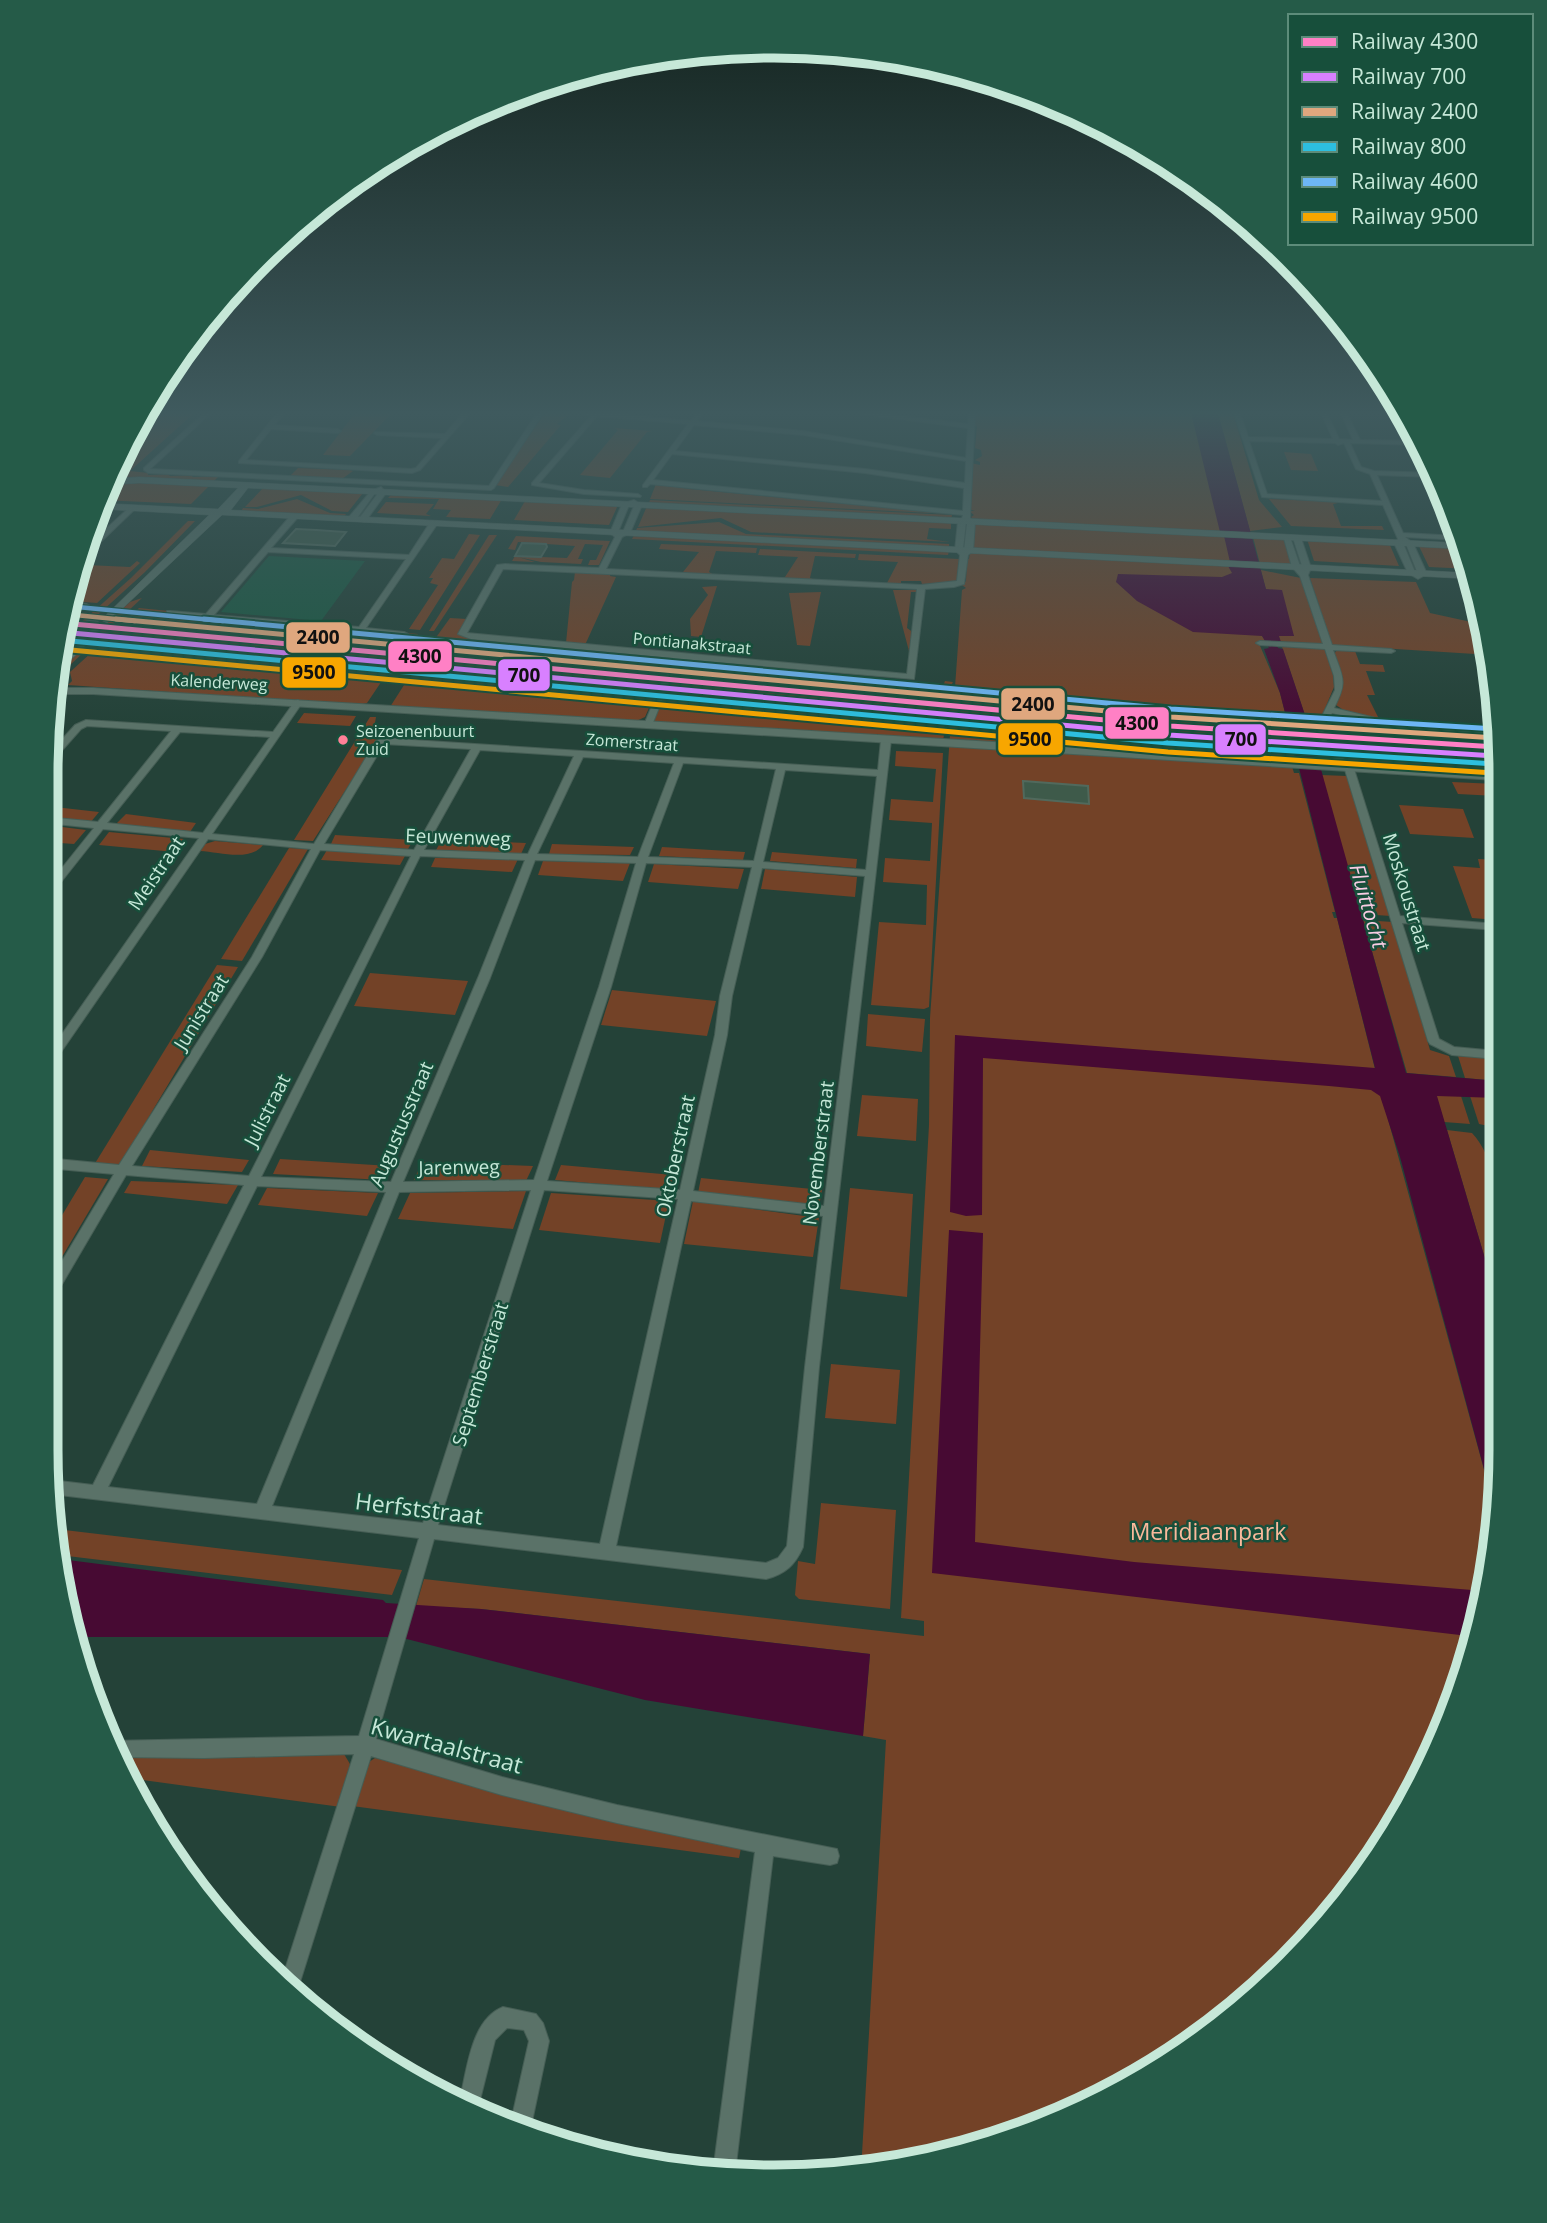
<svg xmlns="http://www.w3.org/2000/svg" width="1547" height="2223" font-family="'Open Sans',sans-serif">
<rect width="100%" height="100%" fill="#244238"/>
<path fill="#1c5842" d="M269,556L365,561L321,621L221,612Z"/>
<g fill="#734227">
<path d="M151,413H194L130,471L149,473L148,475L171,474L169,476L194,475L192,477L219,476L212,483L108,481L134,427Z"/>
<path d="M355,413H392L350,456L323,455Z"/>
<path d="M545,413L569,414L557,424L561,425L508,487L495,485Z"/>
<path d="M974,413H1196L1262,636L1267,641H1258L1280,693L1289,728H1282L1285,739L1290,740L1296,762L1291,763L1294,773H1299L1335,912H1332L1334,918H1337L1383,1101L1497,1517L1477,1638L1427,1771L1351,1892L1254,1997L1095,2103L915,2164L861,2171L886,1740L863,1736L870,1654L481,1609L416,1606L424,1579L924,1636V1621L901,1618L929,1125L930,1018L950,735L946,710H952L954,700L948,699L955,687L962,590L966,588L962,585L966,581L967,559H969L974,520L971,517L974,515L969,511H975L968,509L971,463L980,465V462L975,460L982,456L981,450L975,448L977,426L973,425Z"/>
<path d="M1218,413H1233L1259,500L1282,527L1250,531Z"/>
<path d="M614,428L652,431L647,432L610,478L580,475L618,430Z"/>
<path d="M1284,452L1311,454L1318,471L1291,470Z"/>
<path d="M298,468L350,470L353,471L342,479L290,476Z"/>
<path d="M122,481L210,485L191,504L99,500L107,483Z"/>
<path d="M656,484L689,489L952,514L650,499Z"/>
<path d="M263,488L363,493L348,512L332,511L301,495L257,507H245Z"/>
<path d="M392,494L502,499L490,519L446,517L451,510L433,509L439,499L388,498Z"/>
<path d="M297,499L330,513L346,514L343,518L240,513L243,508L258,509Z"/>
<path d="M1269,499L1343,502L1333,504L1341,526H1382L1384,530L1291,526Z"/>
<path d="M650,500L952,515L951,520L648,505Z"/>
<path d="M525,501L618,505L609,525L514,520Z"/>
<path d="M386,502L434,504L426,514L431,516L377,513Z"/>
<path d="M647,506L951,522V529L929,528L927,539L950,542L751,532L721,518L638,527Z"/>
<path d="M188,521H195L145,572L57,652L58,643L131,578Z"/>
<path d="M719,522L746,534L949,544V549L635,533L637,528Z"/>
<path d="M469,534L480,535L420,630L409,629L438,585L430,583L433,578H429L442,558L454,559Z"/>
<path d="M489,535H497L434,631H429Z"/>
<path d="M634,535L949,551L948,555L632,539Z"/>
<path d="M516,536L609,541H610L599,565H588L590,560H596L603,545L585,544L578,559H583L581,564L541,562L518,557L535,562L512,561L515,556L567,558L575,546L518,542L515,550L508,549Z"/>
<path d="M1253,537L1284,539L1293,566L1260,564Z"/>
<path d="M1307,539L1389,543L1399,566L1314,561Z"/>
<path d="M661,544L757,548L756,553L716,551L709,572L714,575L666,572H683L699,552L659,549Z"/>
<path d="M1418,544L1462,547L1471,569L1429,567Z"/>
<path d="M760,549L856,554L855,558L815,556L810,578L815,580L768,578L785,577L798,557L758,555Z"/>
<path d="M859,554L959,559L958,580L951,583L922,584L921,581H901V584L870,583H887L898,562L858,560Z"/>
<path d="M137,561L140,563L97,603L69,601L82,562H89L87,565L130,567Z"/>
<path d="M1261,570L1301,578L1333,675L1334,687L1316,730H1310L1278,635L1294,636L1266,590Z"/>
<path d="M575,572L611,573L610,576L616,577L585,645L566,643L572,582L574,580Z"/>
<path d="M1310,578L1416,582L1430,613L1485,625L1491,655L1332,645Z"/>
<path d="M717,586L701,637L691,636L690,619L708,595L702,587Z"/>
<path d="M893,590H918V592H911L907,628L914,633L910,655Z"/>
<path d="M821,592L810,646L797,645L789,593Z"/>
<path d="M142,598L69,666L66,669L57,668L130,602Z"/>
<path d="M139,608L169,611L167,618L399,639L407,633L418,634L407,648L124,622Z"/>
<path d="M450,618L467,619L459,633L469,639L467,642L663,660L664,658L671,660L665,672L427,650Z"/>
<path d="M114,632L398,657L367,703L358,705L68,685L72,681L70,672Z"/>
<path d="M1337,650L1355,651L1360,664L1383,665L1385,672L1366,671L1375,695H1367L1379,719L1389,720V723L1345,711L1336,705L1343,682L1334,654Z"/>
<path d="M420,660L437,661L660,683L645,717L634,722L390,707Z"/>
<path d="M679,661L943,686L945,681L953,682L944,698L674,673Z"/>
<path d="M669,683L941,709L945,729L943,741L655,722L654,719Z"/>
<path d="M304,713L356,716L350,726L297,723Z"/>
<path d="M1333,715L1391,728L1496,734V739L1327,731Z"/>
<path d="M370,717H376L374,728L378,739L313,841L294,840Z"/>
<path d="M1328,742L1496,751V774L1355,767Z"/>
<path d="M896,751L943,753L929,1007L924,1009L871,1005L879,922L926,925L927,885L883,882L885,858L930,861L932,823L889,820L891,799L933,802L936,769L895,766Z"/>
<path d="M1321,775L1347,776L1391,916L1361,914Z"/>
<path d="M1452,782L1496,784V796L1458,794Z"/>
<path d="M1399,805L1463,809L1474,838L1410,834Z"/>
<path d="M46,806L99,812L90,823L46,816Z"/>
<path d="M126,814L196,823L190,832L116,824Z"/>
<path d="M46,825L86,830L74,844L46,842Z"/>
<path d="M109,832L184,839L175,852L99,845Z"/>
<path d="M335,835L413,840L408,849L331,844Z"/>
<path d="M442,840L526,843L521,854L436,850Z"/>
<path d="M215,841L263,845C250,862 219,852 200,851L205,844Z"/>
<path d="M552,844L634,847L630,855L549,854Z"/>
<path d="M662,847L745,852L743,860L659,856Z"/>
<path d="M289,848L308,849L242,961L221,959Z"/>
<path d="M327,850L405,856L400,865L321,860Z"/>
<path d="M772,852L857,859L856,868L770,861Z"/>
<path d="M435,858L518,859L512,872L431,867Z"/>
<path d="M1478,859L1496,860L1497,920L1472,918L1453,866L1480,868Z"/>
<path d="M543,861L630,863L623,881L538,875Z"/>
<path d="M654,864L744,869L738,889L648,882Z"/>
<path d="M765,869L857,877L855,897L761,889Z"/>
<path d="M1363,920L1393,922L1430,1050L1449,1056L1456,1077L1407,1073Z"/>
<path d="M217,965L238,967L119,1167L94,1165Z"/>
<path d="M370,973L468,981L455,1015L354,1006Z"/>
<path d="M612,990L716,1001L707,1036L601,1025Z"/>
<path d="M868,1014L925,1019L922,1052L866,1046Z"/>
<path d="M1458,1056L1497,1059L1498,1081L1465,1078Z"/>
<path d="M862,1095L918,1099L916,1141L857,1136Z"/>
<path d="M1436,1095L1461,1096L1470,1124L1444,1122Z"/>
<path d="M1470,1096L1498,1098V1128L1479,1124Z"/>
<path d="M1447,1130L1472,1133C1508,1171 1499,1256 1499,1306Z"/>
<path d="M150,1150L249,1160L242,1172L142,1166Z"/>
<path d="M280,1159L390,1166L383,1180L273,1174Z"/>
<path d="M422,1162L533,1166L526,1181L414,1180Z"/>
<path d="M561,1165L673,1175L671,1190L555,1180Z"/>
<path d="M85,1177L108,1179L46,1284V1242Z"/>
<path d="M701,1178L822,1190L819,1206L698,1193Z"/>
<path d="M131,1181L238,1185L227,1204L124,1193Z"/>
<path d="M267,1188L378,1193L367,1216L258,1205Z"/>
<path d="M850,1188L913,1194L907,1297L840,1289Z"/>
<path d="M526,1191L513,1229L398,1219L410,1193Z"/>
<path d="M551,1193L669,1201L660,1243L539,1230Z"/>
<path d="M693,1201L819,1218L813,1257L684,1244Z"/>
<path d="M831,1364L900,1370L896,1424L825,1418Z"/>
<path d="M821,1503L896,1510L890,1609L799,1599L795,1595L798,1561L815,1564Z"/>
<path d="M56,1529L402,1570L392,1595L59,1555Z"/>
<path d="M344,1754L350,1764L341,1807L128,1778L115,1755Z"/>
<path d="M375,1758L741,1848L739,1858L352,1806L366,1764Z"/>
</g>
<g fill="#470a33">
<path d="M1191,413H1218L1266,589L1282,590L1294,636H1279L1281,642H1276L1278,648L1283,649L1310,730L1406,1073L1498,1081V1098L1437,1096L1499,1306L1500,1497L1497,1517L1400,1157L1380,1096L1371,1090L1329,1086L983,1058L982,1215L966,1216L950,1212L955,1035L1375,1068L1280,693L1264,649L1269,648L1262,636L1193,632L1137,601L1116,582L1118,574L1222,577L1232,573L1228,566L1230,562L1224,536L1220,532Z"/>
<path d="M949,1230L983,1233L975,1542L1134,1562L1484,1591L1477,1637L932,1573Z"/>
<path d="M60,1559L383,1600L386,1603L481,1609L870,1654L863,1736L645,1700L399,1637H70Z"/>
</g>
<g fill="#3e5a4a" stroke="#51695c" stroke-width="2">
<path d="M296,529L316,530L346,532L335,546L283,543Z"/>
<path d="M522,543L546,544L547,547L541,557L515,556Z"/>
<path d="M1023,781L1088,786L1089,804L1024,798Z"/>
</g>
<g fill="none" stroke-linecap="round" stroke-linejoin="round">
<path stroke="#3c5b50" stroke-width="9" stroke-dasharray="9 4.5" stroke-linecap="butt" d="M1319,730L1323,743"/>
<path stroke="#3c5b50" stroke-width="13" stroke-dasharray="13 6" stroke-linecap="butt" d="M87,628L97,619"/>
<defs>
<g id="minor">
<path d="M204,413H211L150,469L489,486L537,413H543L494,488L491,490L148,473L144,470V468Z"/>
<path d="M277,413H284L274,425L338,429L341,431L338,433L271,429L246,460L411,469L416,468L442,438L377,435L374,433L375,432L445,434L463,413H470L420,470L412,473L239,463V461Z"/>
<path d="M580,413H609L691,421L696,413H703L697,421L803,431L966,458L968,428L854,413H878L968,424L969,413H975L970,518L975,522L973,551L968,555L964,584L954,587L925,589L914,679L681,659L674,673L670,676L666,673L673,658L471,639L458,634L497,565L505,564L599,568L615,537L610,533L622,504L634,500L642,505L630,533L622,537L606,569L921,585L957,581L960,555L955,550L958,521L962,518L963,515L650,484L647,487H643V485L688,424L597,416L539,483L584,490L638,494L641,496L640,497L584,494L532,485V483L591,416ZM694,425L803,435L966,461L965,483L865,469L675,451ZM672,454L865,473L964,488L963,511L653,480ZM633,504L634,506L623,532L619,533L618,532L629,505ZM966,522L967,523L964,551L963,549ZM503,569L917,589L907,674L467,633Z"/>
<path d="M1234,413H1240L1248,437L1333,439L1321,413H1327L1339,439L1353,440L1341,413H1347L1360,440L1419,441L1422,445L1350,443L1361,467L1374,471L1435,473V477L1377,475L1403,533L1458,536L1460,540L1405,537L1413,543L1427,574L1418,579L1408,573L1394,543L1398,539L1383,505L1262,497ZM1249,441L1335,443L1338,445L1344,443L1356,469L1370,474L1382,501L1267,494ZM1403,543L1406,544L1418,574L1415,572Z"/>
<path d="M1397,413H1401L1411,428V432H1407Z"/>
<path d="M381,487L386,493L365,522L358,520L379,492L375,493L355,521H349V517L371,491Z"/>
<path d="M130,507L136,508L86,556H82L85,548Z"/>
<path d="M292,514L299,516L271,548L409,555L431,521H437L438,523L366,628L404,632L408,634L407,636L167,615V611H170L206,614ZM268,552L406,559L359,627L214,615Z"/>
<path d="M1283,535L1290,537L1300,566L1303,569L1293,538L1297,536L1301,538L1311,568L1308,575L1332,645L1391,649L1395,651L1391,653L1333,650C1343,678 1348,681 1334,708L1396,723L1496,729V735L1396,729L1332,713L1322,732H1316L1315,730L1335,690L1334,676L1325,649L1260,645L1256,643L1260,641L1323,644L1300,576L1292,567Z"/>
<path d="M68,602L86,604L90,606L86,608L68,606Z"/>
<path d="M665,680L669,683L652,725L645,727L644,725L661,683Z"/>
<path d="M298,700L302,703L212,834L314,844L376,741L381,738L878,770L881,740L886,737L891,740L819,1367L803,1547C795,1565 785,1574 766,1579L434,1539L376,1739L502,1777L617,1805L837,1849L839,1856L837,1863L830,1865L773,1856L735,2173L713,2172L755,1852L617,1823L502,1795L371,1756L295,1998L281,1982L354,1754L204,1758L116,1757L108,1741L359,1736L419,1538L51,1494V1480L93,1485L244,1185L126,1175L51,1303L46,1305V1288L114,1174L46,1168V1158L119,1165L252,957L311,849L208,839L50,1068L46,1069V1057L199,838L103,829L50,896L46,897V888L94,828L46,823V817L98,822L171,731L87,726L81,729L50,764L47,765V756L75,725L86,720L273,732L295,701ZM180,732L270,737L203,833L107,823ZM384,744L471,749L414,850L324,844ZM480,750L574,756L528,854L424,850ZM583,757L674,763L638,857L537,854ZM683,763L776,769L754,861L648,857ZM785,770L877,776L866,870L763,862ZM320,850L411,856L249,1176L132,1166L262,957ZM420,856L525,860L478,978L391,1182L261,1177ZM535,860L636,863L599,987L534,1180L403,1182L490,978ZM646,863L752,867L720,996L715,1035L680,1190L547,1181L611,987ZM762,868L865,876L824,1206L693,1191L727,1035L732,996ZM257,1186L386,1192L257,1504L108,1487ZM531,1190L423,1523L272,1506L399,1192ZM544,1190L678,1199L600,1544L438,1525ZM691,1201L823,1216L805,1367L787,1546L778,1558L766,1563L616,1546Z"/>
<path d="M1323,740L1326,741L1354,769L1400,916L1497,924V930L1402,923L1439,1039L1454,1047L1497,1051V1059L1452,1055L1430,1044L1428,1041L1345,770L1320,745V741Z"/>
<path d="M503,2007L536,2014L543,2023L549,2041L530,2131L510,2126L529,2041L524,2030L507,2028L495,2040L477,2112L459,2103C467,2072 470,2020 503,2007Z"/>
</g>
<path id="tertiary" d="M54,688H93L1496,772V780L93,694H54Z"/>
<g id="secondary">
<path d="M143,413H153L139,426H135Z"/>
<path d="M139,477L1461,543L1463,549L248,488L231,510L1472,573L1474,579L222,515L107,623L101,620L103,618L209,515L98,509V503L218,509L238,488L139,483L106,485L109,479Z"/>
<path d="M93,627L103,629L60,670L56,671L57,660Z"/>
</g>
</defs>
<use href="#minor" stroke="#465e55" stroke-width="2"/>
<use href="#tertiary" stroke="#465e55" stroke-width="2"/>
<use href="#secondary" stroke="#465e55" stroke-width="1"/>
<use href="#minor" fill="#5a7268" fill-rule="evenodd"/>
<use href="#tertiary" fill="#5a7268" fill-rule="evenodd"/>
<use href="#secondary" fill="#5a7268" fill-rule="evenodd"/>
<defs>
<path id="rail-1" d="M62,623L1170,726L1496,747"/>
<path id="rail-2" d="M61,632L1169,735L1495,756"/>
<path id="rail-3-far1" d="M65,614L135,621"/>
<path id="rail-3" d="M116,619L1171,717L1496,738"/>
<path id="rail-4" d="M60,640L1168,743L1495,764"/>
<path id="rail-5-far1" d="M67,606L223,621"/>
<path id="rail-5" d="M204,619L1171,709L1496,729"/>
<path id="rail-6" d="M60,649L1168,752L1494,773"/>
</defs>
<use href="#rail-1" stroke="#174f3b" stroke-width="9"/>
<use href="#rail-2" stroke="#174f3b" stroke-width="9"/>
<use href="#rail-3-far1" stroke="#174f3b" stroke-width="7"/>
<use href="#rail-3" stroke="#174f3b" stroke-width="9"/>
<use href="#rail-4" stroke="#174f3b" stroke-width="9"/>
<use href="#rail-5-far1" stroke="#174f3b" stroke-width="7"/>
<use href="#rail-5" stroke="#174f3b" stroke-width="9"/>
<use href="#rail-6" stroke="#174f3b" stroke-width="9"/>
<use href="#rail-1" stroke="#ff80c5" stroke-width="5"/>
<use href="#rail-2" stroke="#d880ff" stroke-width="5"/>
<use href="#rail-3-far1" stroke="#dfa77e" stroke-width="4.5"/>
<use href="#rail-3" stroke="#dfa77e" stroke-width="5"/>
<use href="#rail-4" stroke="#2dbfdf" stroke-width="5"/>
<use href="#rail-5-far1" stroke="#6db6f5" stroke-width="4.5"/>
<use href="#rail-5" stroke="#6db6f5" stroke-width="5"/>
<use href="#rail-6" stroke="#f7a600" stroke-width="5"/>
</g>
<linearGradient id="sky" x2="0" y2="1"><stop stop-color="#14241f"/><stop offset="0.57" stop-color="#3f5a5e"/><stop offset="1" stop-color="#3f5a5e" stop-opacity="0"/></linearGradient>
<rect width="1547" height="725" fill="url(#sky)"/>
<circle fill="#ff8098" stroke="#174f3b" stroke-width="2.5" cx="343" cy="740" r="6"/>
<g text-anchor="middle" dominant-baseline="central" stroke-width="5" stroke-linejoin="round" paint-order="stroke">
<g font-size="16" fill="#c6e8d8" stroke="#174f3b">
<text transform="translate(692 643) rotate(5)">Pontianakstraat</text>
<text transform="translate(219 682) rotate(3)">Kalenderweg</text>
<text transform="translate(632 742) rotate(4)">Zomerstraat</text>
</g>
<g font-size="16" fill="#c6e8d8" stroke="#174f3b" text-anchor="start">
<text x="356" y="731">Seizoenenbuurt<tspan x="356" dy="18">Zuid</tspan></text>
</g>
<g font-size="19" fill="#c6e8d8" stroke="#174f3b">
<text transform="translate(458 837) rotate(2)">Eeuwenweg</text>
<text transform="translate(156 873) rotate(-56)">Meistraat</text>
<text transform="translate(1407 892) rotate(73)">Moskoustraat</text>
<text transform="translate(201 1012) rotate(-58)">Junistraat</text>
<text transform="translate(267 1110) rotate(-63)">Julistraat</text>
<text transform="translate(401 1124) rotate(-67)">Augustusstraat</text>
<text transform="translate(818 1153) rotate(-83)">Novemberstraat</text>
<text transform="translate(675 1156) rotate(-78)">Oktoberstraat</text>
<text transform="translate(459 1167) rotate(-1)">Jarenweg</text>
<text transform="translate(480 1374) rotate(-73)">Septemberstraat</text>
</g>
<g font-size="21" font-style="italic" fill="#f8cce3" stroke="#174f3b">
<text transform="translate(1369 906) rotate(74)">Fluittocht</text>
</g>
<g font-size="23" fill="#c6e8d8" stroke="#174f3b">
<text transform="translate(419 1508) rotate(7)">Herfststraat</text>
<text transform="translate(447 1745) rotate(15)">Kwartaalstraat</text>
</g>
<g font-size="23" fill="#f9b99b" stroke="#174f3b">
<text x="1208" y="1531">Meridiaanpark</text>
</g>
</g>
<path d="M0 0H1547V2223H0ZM773 58H774A715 715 0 0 1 1489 773V1450A715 715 0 0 1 774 2165H773A715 715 0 0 1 58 1450V773A715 715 0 0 1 773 58Z" fill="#255b48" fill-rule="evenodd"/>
<path fill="none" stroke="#c6e8d8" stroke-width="9" d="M773 58H774A715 715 0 0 1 1489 773V1450A715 715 0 0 1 774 2165H773A715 715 0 0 1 58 1450V773A715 715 0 0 1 773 58Z"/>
<g stroke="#174f3b" stroke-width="2.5">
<rect x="285" y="621" width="66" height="33" rx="7" fill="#dfa77e"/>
<rect x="387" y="640" width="66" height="33" rx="7" fill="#ff80c5"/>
<rect x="281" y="656" width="66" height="33" rx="7" fill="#f7a600"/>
<rect x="497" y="658" width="54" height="34" rx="7" fill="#d880ff"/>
<rect x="1000" y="687" width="66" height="34" rx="7" fill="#dfa77e"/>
<rect x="1104" y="706" width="66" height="34" rx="7" fill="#ff80c5"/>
<rect x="997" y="722" width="67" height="34" rx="7" fill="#f7a600"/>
<rect x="1214" y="723" width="53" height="33" rx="7" fill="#d880ff"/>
</g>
<g font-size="19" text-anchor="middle" font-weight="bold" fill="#111">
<text x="318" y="644">2400</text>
<text x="420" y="663">4300</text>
<text x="314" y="679">9500</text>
<text x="524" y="682">700</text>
<text x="1033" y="711">2400</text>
<text x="1137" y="730">4300</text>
<text x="1030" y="746">9500</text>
<text x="1241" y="746">700</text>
</g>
<rect x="1288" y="14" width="245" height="231" fill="#174f3b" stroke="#5d8c7a" stroke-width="2"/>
<rect x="1302" y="37" width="35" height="10" fill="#ff80c5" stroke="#5d8c7a" stroke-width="2"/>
<text x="1351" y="49" font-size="21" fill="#c6e8d8">Railway 4300</text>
<rect x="1302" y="72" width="35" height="10" fill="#d880ff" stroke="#5d8c7a" stroke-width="2"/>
<text x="1351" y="84" font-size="21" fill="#c6e8d8">Railway 700</text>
<rect x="1302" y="107" width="35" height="10" fill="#dfa77e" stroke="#5d8c7a" stroke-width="2"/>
<text x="1351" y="119" font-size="21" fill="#c6e8d8">Railway 2400</text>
<rect x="1302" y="142" width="35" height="10" fill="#2dbfdf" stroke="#5d8c7a" stroke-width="2"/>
<text x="1351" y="154" font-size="21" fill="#c6e8d8">Railway 800</text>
<rect x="1302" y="177" width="35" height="10" fill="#6db6f5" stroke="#5d8c7a" stroke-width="2"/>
<text x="1351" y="189" font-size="21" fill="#c6e8d8">Railway 4600</text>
<rect x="1302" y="212" width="35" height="10" fill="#f7a600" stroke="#5d8c7a" stroke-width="2"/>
<text x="1351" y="224" font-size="21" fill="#c6e8d8">Railway 9500</text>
</svg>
